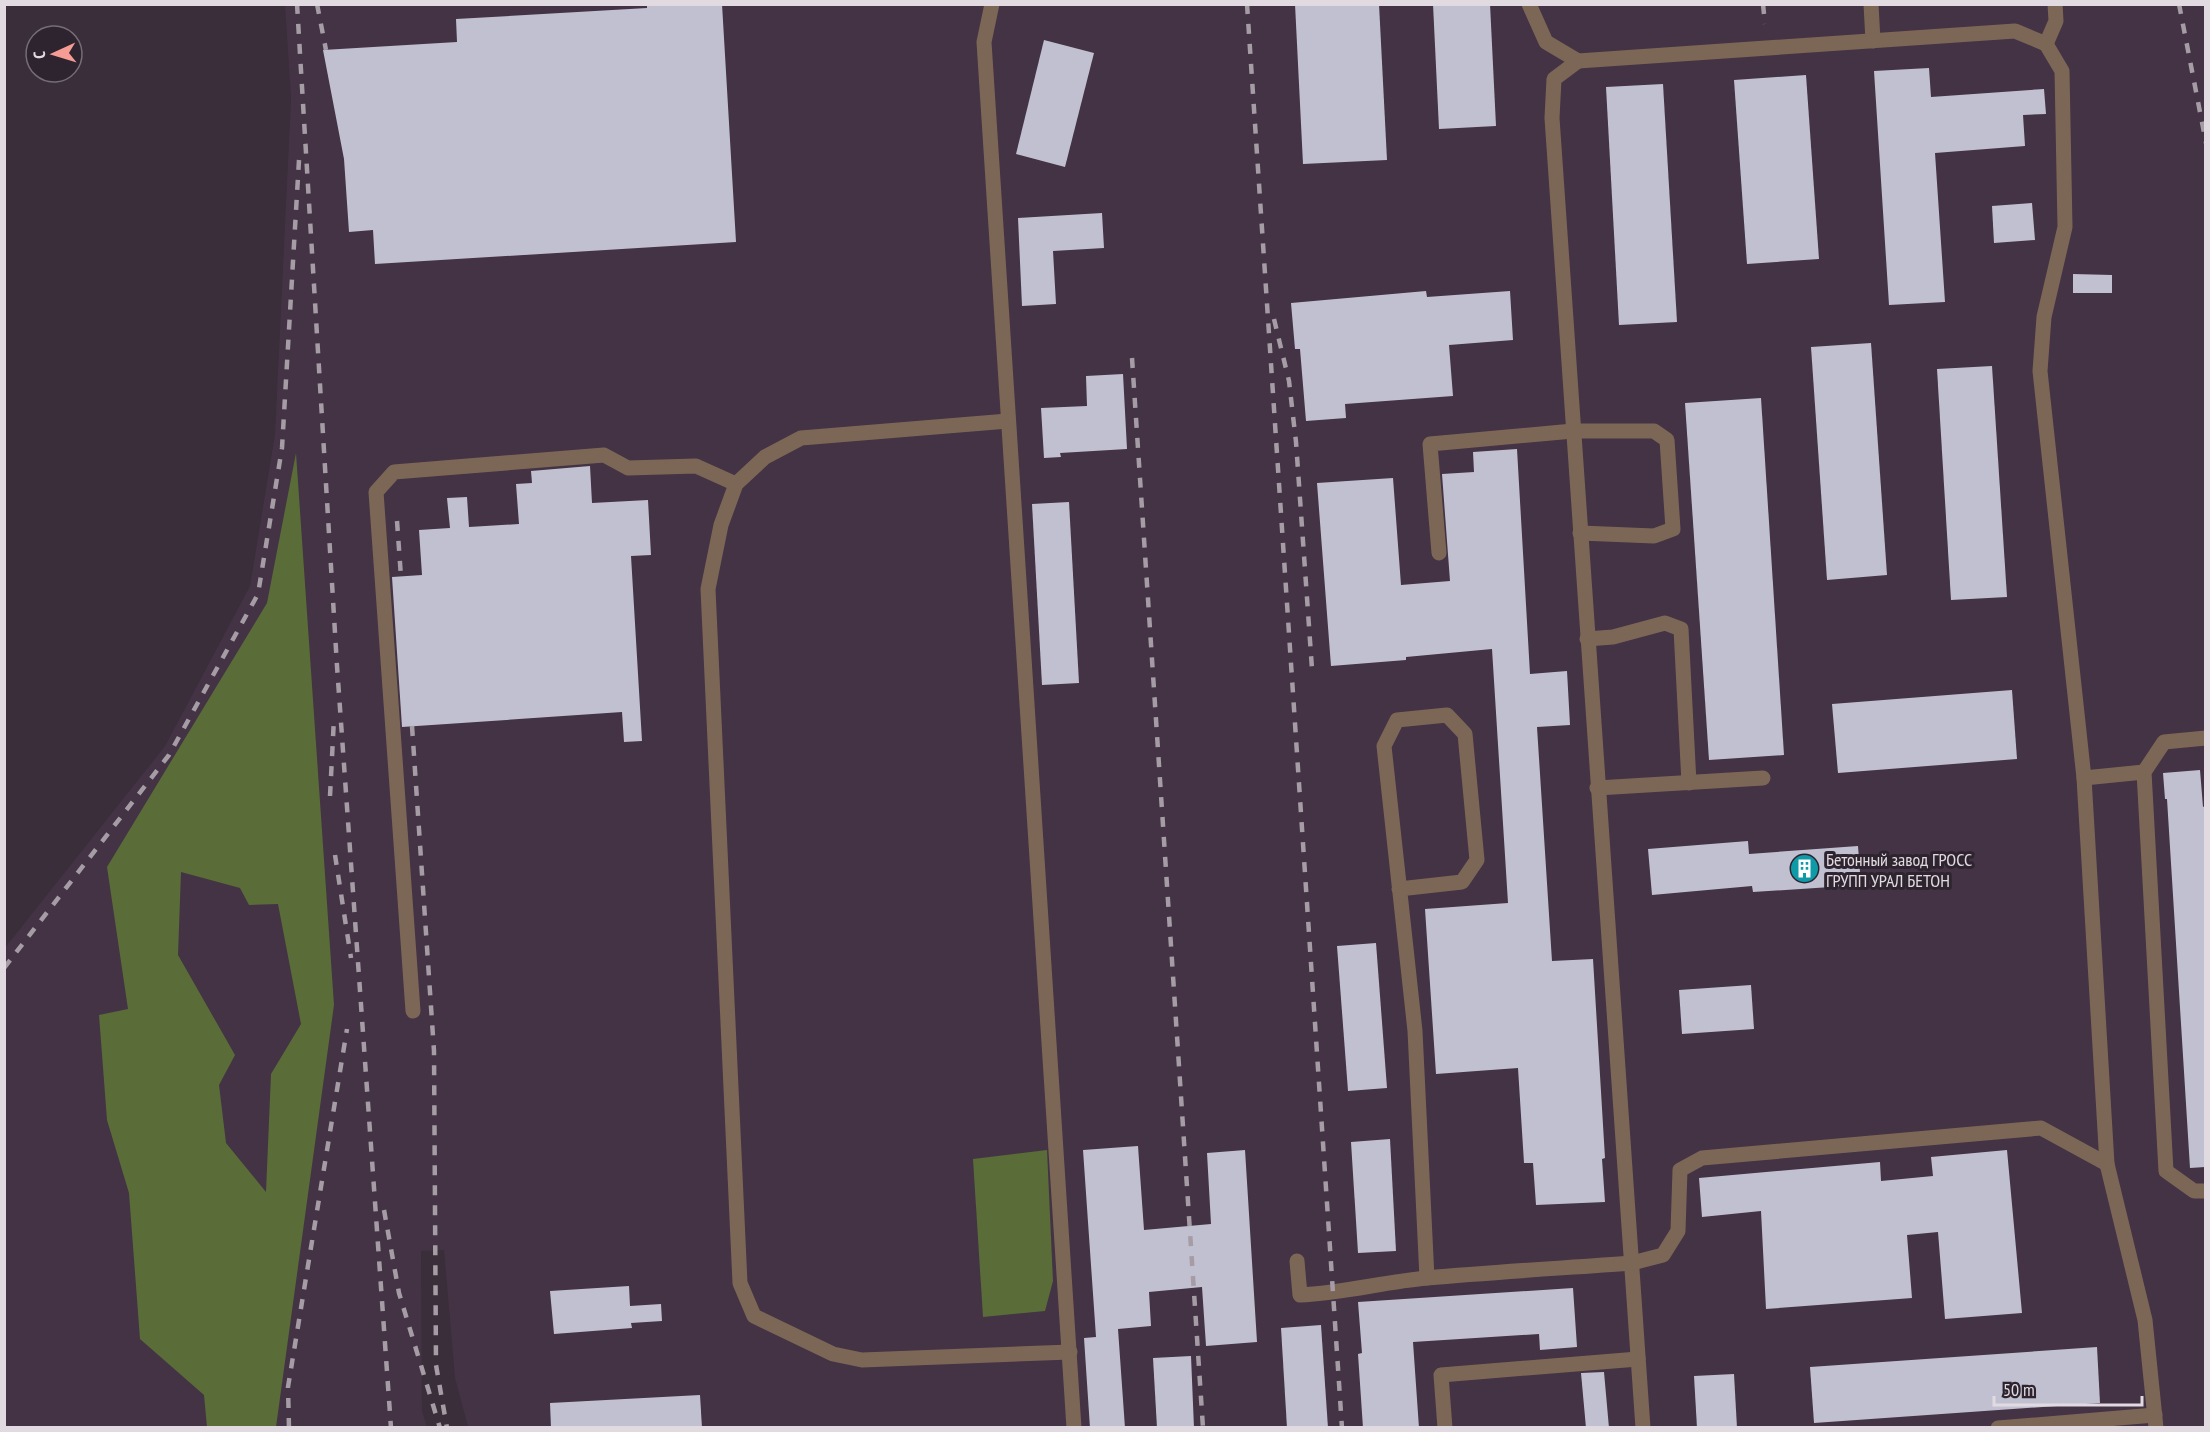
<svg xmlns="http://www.w3.org/2000/svg" width="2210" height="1432" font-family="'PT Sans Narrow',sans-serif">
<rect width="100%" height="100%" fill="#392e39"/>
<path fill="#433344" d="M285,5H2205V1427H468L455,1378L444,1250L421,1251L422,1411L427,1427H5L4,949L165,746L250,586L275,434L291,98Z"/>
<g fill="#5a6d38" fill-rule="evenodd">
<path d="M296,453L334,1005L276,1427H207L204,1395L140,1339L129,1193L107,1120L99,1015L128,1009L107,867L267,603ZM181,872L240,888L249,905L278,904L301,1024L271,1074L266,1192L226,1143L219,1085L235,1055L178,955Z"/>
<path d="M1047,1150L1053,1281L1045,1311L983,1317L973,1159Z"/>
</g>
<g fill="#c1c0d1">
<path d="M647,4H722L736,242L375,264L373,230L349,232L344,159L323,50L457,42L456,19L647,8Z"/>
<path d="M1295,4H1379L1387,160L1303,164Z"/>
<path d="M1433,4H1490L1496,126L1439,129Z"/>
<path d="M1044,40L1094,53L1065,167L1016,154Z"/>
<path d="M1929,68L1931,97L2044,89L2046,114L2023,115L2025,146L1935,153L1945,302L1889,305L1874,71Z"/>
<path d="M1806,75L1819,259L1747,264L1734,80Z"/>
<path d="M1663,84L1677,322L1619,325L1606,87Z"/>
<path d="M2032,203L2035,240L1994,243L1992,206Z"/>
<path d="M1102,213L1104,248L1053,251L1056,304L1022,306L1018,218Z"/>
<path d="M2073,274L2112,275V293H2073Z"/>
<path d="M1426,291L1427,297L1510,291L1513,340L1449,345L1453,396L1345,404L1346,418L1306,421L1300,349H1295L1291,303Z"/>
<path d="M1871,343L1887,575L1827,580L1811,347Z"/>
<path d="M1992,366L2007,597L1951,600L1937,369Z"/>
<path d="M1123,374L1127,449L1060,453L1061,457L1044,458L1041,408L1087,406L1086,376Z"/>
<path d="M1761,398L1784,755L1709,760L1685,403Z"/>
<path d="M1517,449L1530,674L1567,671L1570,725L1537,727L1552,961L1593,959L1605,1158L1602,1159L1605,1202L1536,1205L1533,1163H1524L1518,1068L1436,1074L1425,909L1508,903L1492,649L1406,657V660L1331,666L1317,483L1393,478L1401,585L1450,581L1442,474L1474,472L1473,452Z"/>
<path d="M590,466L592,503L648,500L651,555L631,556L642,741L624,742L622,712L402,727L392,577L422,575L419,530L450,528L447,498L467,497L469,527L519,524L516,484L532,483L531,471Z"/>
<path d="M1069,502L1079,683L1042,685L1032,504Z"/>
<path d="M2012,690L2017,759L1838,773L1832,704Z"/>
<path d="M2200,770L2203,807L2205,806V1167L2190,1168L2167,799H2165L2163,773Z"/>
<path d="M1748,841L1749,854L1858,846L1861,885L1753,892L1752,886L1652,895L1648,849Z"/>
<path d="M1376,943L1387,1088L1348,1091L1337,946Z"/>
<path d="M1751,985L1754,1029L1682,1034L1679,990Z"/>
<path d="M1390,1139L1396,1251L1358,1253L1351,1142Z"/>
<path d="M1138,1146L1144,1230L1211,1224L1207,1153L1245,1150L1257,1342L1206,1346L1202,1287L1149,1292L1151,1326L1118,1329L1125,1428H1090L1084,1338L1096,1337L1083,1150Z"/>
<path d="M2007,1150L2022,1313L1945,1319L1938,1232L1907,1235L1912,1298L1766,1309L1761,1211L1702,1217L1699,1178L1880,1162L1881,1181L1933,1176L1931,1157Z"/>
<path d="M629,1286L630,1306L661,1304L662,1321L631,1323L632,1328L554,1334L550,1291Z"/>
<path d="M1573,1288L1577,1347L1540,1350L1539,1334L1413,1342L1419,1428H1363L1358,1354L1362,1353L1358,1302Z"/>
<path d="M1321,1325L1328,1428H1287L1281,1328Z"/>
<path d="M2097,1347L2100,1403L1814,1423L1810,1367Z"/>
<path d="M1191,1356L1194,1428H1157L1153,1358Z"/>
<path d="M1604,1372L1609,1428H1586L1581,1373Z"/>
<path d="M1734,1374L1737,1428H1697L1694,1376Z"/>
<path d="M700,1395L702,1428H551L550,1403Z"/>
</g>
<g fill="none" stroke-linecap="round" stroke-linejoin="round">
<g stroke="#7c6757" stroke-width="15">
<path d="M992,4L984,42L1074,1428"/>
<path d="M1529,4L1546,42L1578,61L2015,31L2046,44L2062,71L2065,227L2044,317L2040,371L2084,778L2107,1164L2145,1320L2156,1428"/>
<path d="M1871,4L1873,41"/>
<path d="M2046,44L2056,21L2055,4"/>
<path d="M1578,61L1554,79L1552,118L1643,1428"/>
<path d="M1008,421L801,438L765,457L736,484L721,525L708,589L740,1283L754,1316L833,1354L862,1360L1070,1352"/>
<path d="M1439,553L1430,444L1573,431H1654L1667,440L1673,529L1654,536L1580,533"/>
<path d="M1587,639L1613,637L1665,623L1681,629L1689,783"/>
<path d="M2206,738L2164,742L2144,772L2166,1171L2194,1191H2206"/>
<path d="M2084,778L2144,772"/>
<path d="M1597,788L1763,778"/>
<path d="M1399,889L1462,882L1477,860L1465,734L1447,715L1397,720L1384,746L1415,1031L1427,1278"/>
<path d="M413,1011L376,492L394,472L604,455L628,468L696,466L736,484"/>
<path d="M1297,1261L1300,1295C1343,1293 1384,1282 1427,1278C1495,1272 1564,1268 1632,1263L1663,1255L1678,1231L1680,1170L1702,1158L2041,1128L2107,1164"/>
<path d="M1445,1428L1441,1375L1638,1359"/>
<path d="M1998,1428L2155,1415"/>
</g>
<g stroke="#a59ca5" stroke-width="4.5" stroke-dasharray="10 10" stroke-linecap="butt">
<path d="M297,4L337,666L391,1428"/>
<path d="M317,4L326,50"/>
<path d="M1247,4L1342,1428"/>
<path d="M1763,4L1765,24"/>
<path d="M2179,4L2206,143"/>
<path d="M1274,319L1289,381L1296,442L1312,669"/>
<path d="M1132,358L1203,1428"/>
<path d="M397,521L401,577"/>
<path d="M412,726L434,1051L436,1365L447,1428"/>
<path d="M330,796L334,718"/>
<path d="M335,855L351,958"/>
<path d="M4,968L169,755L258,594L282,448L299,160"/>
<path d="M384,1210L399,1293L440,1428"/>
<path d="M289,1428L288,1387L347,1029"/>
</g>
</g>
<defs>
<symbol id="building-disc" viewBox="-11 -11 22 22"><circle r="9.5" fill="#0f9aa8" stroke="#2e242f"/><path d="M-4-6H4V6H1V3H-1V6H-4ZM-2.5-4.3h1.7v1.8h-1.7ZM.8-4.3h1.7v1.8H.8ZM-2.5-1h1.7V.8h-1.7ZM.8-1h1.7V.8H.8Z" fill="#fff"/></symbol>
</defs>
<g fill-rule="evenodd">
<use href="#building-disc" x="1788" y="852" width="33" height="33"/>
</g>
<g text-anchor="middle" dominant-baseline="central" stroke-width="6" stroke-linejoin="round" paint-order="stroke">
<g font-size="18" fill="#e1dae1" stroke="#2e242f" text-anchor="start">
<text x="1826" y="859">Бетонный завод ГРОСС<tspan x="1826" dy="21">ГРУПП УРАЛ БЕТОН</tspan></text>
</g>
</g>
<rect width="2210" height="1432" fill="none" stroke="#e1dae1" stroke-width="12"/>
<g transform="translate(54 54) rotate(266)"><circle r="28" fill="#2e242f" stroke="#766d76" stroke-width="1.5"/>
<path d="M0-4.5L10 22L0 15L-10 22Z" fill="#f59c94"/>
<text y="-9" font-size="16" font-weight="bold" text-anchor="middle" fill="#e1dae1">С</text>
</g>
<path d="M1994 1396v9h148v-9" fill="none" stroke="#e1dae1" stroke-width="3"/>
<text x="2003" y="1396" font-size="18" fill="#e1dae1" stroke="#2e242f" stroke-width="4.5" paint-order="stroke">50 m</text>
</svg>
